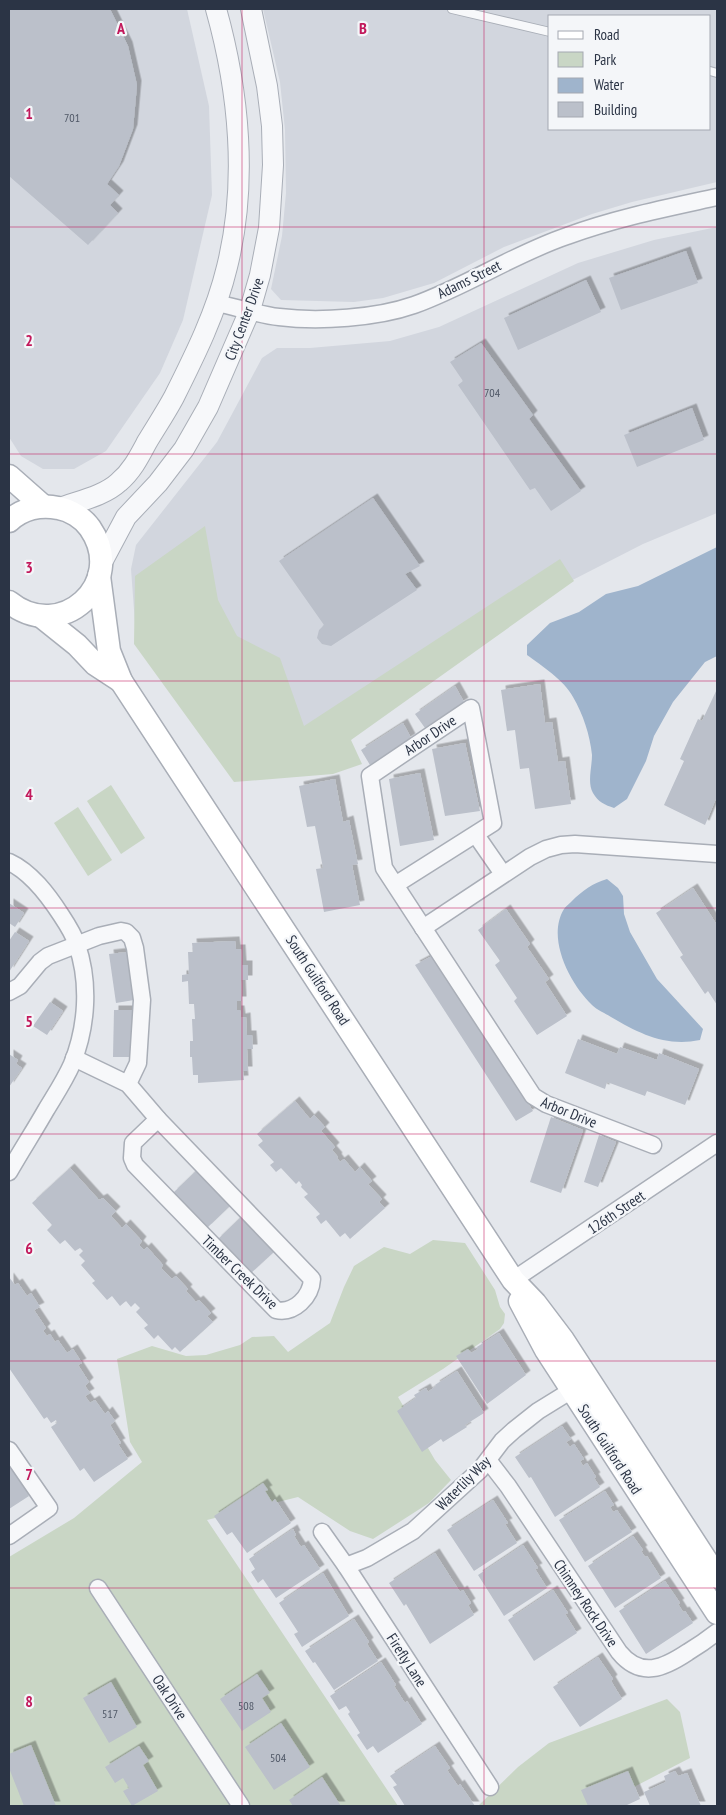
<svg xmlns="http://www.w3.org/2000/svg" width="726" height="1815" font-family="'PT Sans Narrow',sans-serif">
<defs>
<filter id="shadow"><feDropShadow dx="4.5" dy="-4.5" stdDeviation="0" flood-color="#0004"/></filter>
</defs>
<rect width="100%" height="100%" fill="#e4e7ec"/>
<g fill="#d2d6de" fill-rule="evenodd">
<path d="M9,9H187L209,106L212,195L183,320L160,373L106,451L74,469H43L21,456L9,437Z"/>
<path d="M263,9H717V182L632,202L592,214L504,247L434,283L383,298L354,302L281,300L271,289L282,236L286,193L285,130L280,82ZM550,16H710V129H550Z"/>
<path d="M717,227V513L643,544L498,618L238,775L136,637L131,569L136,545L217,442L262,358L277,348H310L390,341L439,327L578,263L654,240Z"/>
</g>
<g fill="#c9d6c5">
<path d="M205,526L218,600L237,636L280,658L304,726L560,559L574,581L351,740L362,764L333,774L234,782L134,644L135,576Z"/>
<path d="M111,785L145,838L121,854L87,801Z"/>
<path d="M78,807L112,860L88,876L54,823Z"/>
<path d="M433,1240L465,1243L495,1290L500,1307L505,1314L504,1323L500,1329L443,1369L398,1397L435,1460L451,1480L429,1503L373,1539L350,1531L298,1497L207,1520L398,1806H9V1557L74,1518L142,1462L130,1442L117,1359L152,1346L186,1356L206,1355L240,1345L252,1337L274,1336L288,1352L330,1323L344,1287L354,1266L384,1247L410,1254Z"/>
<path d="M667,1699L680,1712L690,1758L597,1806H478L518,1767L549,1743Z"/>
</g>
<g fill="#9fb4cc">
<path d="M717,547V656L705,662L673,702L654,736L646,761L627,799L614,808C605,805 598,802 593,793C587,783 592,767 592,755C590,735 583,714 573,697C564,680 542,666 527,655V645L550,623L579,612L606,594L638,586Z"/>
<path d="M607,879L618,888L623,896L624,914L630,932L657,979L703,1029L700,1040C666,1047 640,1034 611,1017C605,1013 597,1010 592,1005C570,984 546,938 564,909C566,906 570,903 572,901C582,891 593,883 607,879Z"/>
</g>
<g fill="#bbc0ca" filter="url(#shadow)">
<path d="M9,9H110L128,46L137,85L133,129L119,166L107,184L119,195L110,205L118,213L88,245L9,176Z"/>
<path d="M686,251L698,283L621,310L609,278Z"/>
<path d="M586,280L601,312L518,350L504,318Z"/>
<path d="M481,343L533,415L529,419L581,491L551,511L535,488L530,490L458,385L463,381L450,362Z"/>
<path d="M692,408L704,440L637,467L624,435Z"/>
<path d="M373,498L420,566L405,574L417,590L331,646L322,644L317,638L319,630L324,625L279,561Z"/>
<path d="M540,684L545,723L552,722L558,762L565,761L571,804L535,809L529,768L520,769L515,730L507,731L501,690Z"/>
<path d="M455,686L464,702L425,728L415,714Z"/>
<path d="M717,689V796L705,825L664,805L684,761L680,759L698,719L702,721Z"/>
<path d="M403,723L411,738L370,765L361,750Z"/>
<path d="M465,743L480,811L445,816L432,749Z"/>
<path d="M420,773L434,840L400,846L389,779Z"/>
<path d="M335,779L343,822L349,820L358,864L352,865L360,905L324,912L316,869L323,868L315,826L307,827L299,786Z"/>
<path d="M693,888L717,925V932L716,933L717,936V1005L708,991L705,994L680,957L683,955L656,913Z"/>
<path d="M9,903L24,913L15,927L9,923Z"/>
<path d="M506,909L530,944L527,947L549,979L545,982L567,1016L537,1035L514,1001L517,998L495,965L500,961L478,930Z"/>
<path d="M15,932L29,941L9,972V941Z"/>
<path d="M235,941L236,949H241L242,965H248V980H241L242,1001H237V1010H240L241,1018L246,1017L247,1035H252L253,1049H247L248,1071H243L244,1080L198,1083V1075H193L192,1057H190V1041H193L192,1019H195L194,1004H189L188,981L182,982V975L189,974L188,952H193L192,943Z"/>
<path d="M127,952L134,1000L116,1003L109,954Z"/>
<path d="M432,956L533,1111L516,1121L415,965Z"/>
<path d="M50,1002L63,1011L47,1035L33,1026Z"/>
<path d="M114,1010H133L132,1057H113Z"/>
<path d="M578,1039L617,1054L620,1047L657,1060L659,1053L699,1069L685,1105L647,1091L645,1096L607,1082L605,1089L565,1073Z"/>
<path d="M9,1054L18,1060L16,1064L22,1068L9,1087Z"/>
<path d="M295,1101L310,1119L314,1115L325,1127L321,1131L335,1147L332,1150L338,1157L337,1158L340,1162L344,1159L355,1172L360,1167L372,1181L368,1184L382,1199L379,1202L385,1208L350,1239L345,1233L340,1237L326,1220L321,1224L316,1217L320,1214L304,1197L308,1194L301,1187L302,1185L299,1181L296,1184L281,1168L276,1172L270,1165L274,1162L258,1145L263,1141L257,1134Z"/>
<path d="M551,1117L583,1130L561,1193L530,1182Z"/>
<path d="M599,1135L616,1142L598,1187L584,1182Z"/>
<path d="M70,1168L99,1200L103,1198L116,1211L111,1216L122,1228L126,1224L142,1241L139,1245L144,1250L147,1247L163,1265L161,1268L172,1279L176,1276L188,1289L186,1291L196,1302L199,1300L211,1313L207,1316L213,1322L180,1352L175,1347L172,1350L158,1335L154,1339L144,1328L148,1325L136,1312L140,1308L135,1303L131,1307L126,1301L120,1306L112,1296L107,1300L92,1283L95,1281L81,1265L85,1261L79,1255L83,1251L80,1248L75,1251L65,1240L60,1244L47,1230L52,1225L32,1203Z"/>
<path d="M197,1170L231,1205L207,1228L173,1193Z"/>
<path d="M242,1216L275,1251L250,1274L217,1240Z"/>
<path d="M9,1277L15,1285L18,1283L27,1296L31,1293L40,1307L34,1310L46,1328L43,1331L47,1336L50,1334L55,1342L58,1340L67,1353L73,1349L82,1363L78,1365L89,1382L85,1386L90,1393L85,1396L90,1403L95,1400L105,1414L108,1411L115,1421L110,1425L121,1443L118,1444L128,1459L94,1482L84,1468L80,1471L51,1427L57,1423L56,1420L51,1423L47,1417L44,1419L9,1368Z"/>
<path d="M499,1333L526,1375L487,1404L456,1356L468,1349L471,1353L478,1349L477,1347Z"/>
<path d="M457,1371L484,1413L465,1425L467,1427L443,1442L441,1439L422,1452L397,1411L416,1398L414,1395L426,1388L428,1392L436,1386L435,1385Z"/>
<path d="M562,1426L571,1439L566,1442L570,1447L574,1444L584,1459L580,1461L583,1466L587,1463L596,1477L594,1478L600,1487L555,1517L531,1477L529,1478L515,1457Z"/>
<path d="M9,1465L29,1496L9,1509Z"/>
<path d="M263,1483L268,1490L265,1491L272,1502L275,1499L291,1523L247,1553L232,1532L227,1535L214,1516Z"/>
<path d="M605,1491L614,1505L610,1507L613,1512L617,1510L632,1532L585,1562L559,1520Z"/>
<path d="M493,1500L508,1523L505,1524L517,1543L474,1571L447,1530Z"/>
<path d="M293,1529L296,1535L294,1536L301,1547L304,1545L320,1569L276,1598L263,1579L258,1583L251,1572L255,1569L249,1559Z"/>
<path d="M633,1536L643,1550L641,1551L645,1557L647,1556L661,1578L615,1608L588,1566Z"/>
<path d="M523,1545L538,1568L535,1569L547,1588L504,1616L478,1575Z"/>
<path d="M435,1553L460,1592L463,1590L471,1603L468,1605L474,1615L430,1644L406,1604L404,1606L389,1583Z"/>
<path d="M323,1573L349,1616L302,1647L294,1634L298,1632L279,1603Z"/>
<path d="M665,1581L680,1603L678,1604L683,1612L685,1611L693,1623L646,1654L619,1611Z"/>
<path d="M553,1590L568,1613L565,1614L577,1633L534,1661L508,1620Z"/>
<path d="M354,1619L369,1642L367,1644L378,1661L334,1690L315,1662L313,1663L305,1651Z"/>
<path d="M598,1657L613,1679L611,1681L622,1699L580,1727L553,1687Z"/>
<path d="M381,1662L396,1685L394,1686L405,1703L407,1701L422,1724L378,1753L373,1746L367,1750L357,1735L360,1733L348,1714L350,1712L346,1706L339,1710L330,1696Z"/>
<path d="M257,1674L270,1693L262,1698L271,1712L242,1731L220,1699Z"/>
<path d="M111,1682L137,1727L109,1743L83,1698Z"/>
<path d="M281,1723L310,1767L274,1790L245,1747Z"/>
<path d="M31,1745L56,1806H24L9,1768V1754Z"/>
<path d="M139,1746L149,1761L143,1765L158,1791L132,1806L123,1791L129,1788L123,1778L115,1783L105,1767Z"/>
<path d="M435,1746L450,1768L447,1770L458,1786L460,1784L475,1806H405L393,1787L397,1785L390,1776Z"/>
<path d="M628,1771L640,1799L627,1805V1806H588L581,1790Z"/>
<path d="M675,1771L678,1776L687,1773L701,1806H650L644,1792L666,1782L664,1776Z"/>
<path d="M322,1777L341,1806H293L289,1800Z"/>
</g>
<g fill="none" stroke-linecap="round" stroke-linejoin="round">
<defs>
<g id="service">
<path d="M452,9L550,32"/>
<path d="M710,71L717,73"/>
</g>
<g id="minor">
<path d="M216,303C237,307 259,315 279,317C319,322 377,318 414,305C467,286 514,254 567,236C616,218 667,208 717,197"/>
<path d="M476,835L503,874"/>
<path d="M9,862C31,872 48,895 61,915C67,924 74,935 77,945C90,983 87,1027 72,1064C65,1080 55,1095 46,1110C34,1131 21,1151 9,1172"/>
<path d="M395,885L493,823L471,708L370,776L384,868L533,1096L546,1104L653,1145"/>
<path d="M423,928L530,857L546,849L561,845L575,844L717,854"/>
<path d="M9,992L20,986L40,962L48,956L99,936L121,931L126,932L132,938L135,948L142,1000L138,1063L128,1084"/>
<path d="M74,1058L128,1084L158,1119"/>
<path d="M158,1119L312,1279C311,1297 294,1314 276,1310L135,1165L132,1158L133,1143Z"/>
<path d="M513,1280L717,1143"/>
<path d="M9,1450L49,1508L9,1536"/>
<path d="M488,1460L508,1486L619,1652C641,1679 664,1668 688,1652C698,1646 708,1639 717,1632"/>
<path d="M322,1532L346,1566L490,1787"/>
<path d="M346,1566L367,1558L413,1531L480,1470L502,1441L514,1430L538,1411L572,1390"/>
<path d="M98,1588L241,1806"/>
</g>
<g id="tertiary">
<path d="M60,508C79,501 104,496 119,482C132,471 139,457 147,442C156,427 166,412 174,397C195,355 216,313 227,267C248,183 239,91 216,9"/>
<path d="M101,564L126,517L158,483L184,449L208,407L250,310L260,275L269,228L273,165L272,126L267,86L251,9"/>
</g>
<g id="secondary">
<path d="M9,476L43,506"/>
<path d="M9,521C22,509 40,504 58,508C70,510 83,518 90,528C128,583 61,644 9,602"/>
<path d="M99,576L109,651L121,681L513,1280L535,1303L563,1340L717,1577"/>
<path d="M42,617L77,645L95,664L121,681"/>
<path d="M520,1301L546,1350L717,1613"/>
</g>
</defs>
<use href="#service" stroke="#a9aeb7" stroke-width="10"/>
<use href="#minor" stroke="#a9aeb7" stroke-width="19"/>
<use href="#tertiary" stroke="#a9aeb7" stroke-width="22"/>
<use href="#secondary" stroke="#a9aeb7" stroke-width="25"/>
<use href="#service" stroke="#f7f8fa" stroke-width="8"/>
<use href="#minor" stroke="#f7f8fa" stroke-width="16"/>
<use href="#tertiary" stroke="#f7f8fa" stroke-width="20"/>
<use href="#secondary" stroke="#fff" stroke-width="22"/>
</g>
<path fill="none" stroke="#c2185b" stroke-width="1" stroke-opacity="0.55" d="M242,9V1806M484,9V1806M9,227H717M9,454H717M9,681H717M9,908H717M9,1134H717M9,1361H717M9,1588H717"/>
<g text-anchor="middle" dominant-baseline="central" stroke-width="4.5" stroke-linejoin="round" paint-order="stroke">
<g font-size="12" fill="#4f5766">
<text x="72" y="117">701</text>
<text x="492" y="392">704</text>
<text x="246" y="1705">508</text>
<text x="110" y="1713">517</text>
<text x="278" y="1757">504</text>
</g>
<g font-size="15" fill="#2b3445" stroke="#f4f6f9">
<text transform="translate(469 279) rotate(-26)">Adams Street</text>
<text transform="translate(244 319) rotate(-70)">City Center Drive</text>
<text transform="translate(430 735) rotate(-34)">Arbor Drive</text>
<text transform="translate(318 980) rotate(57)">South Guilford Road</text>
<text transform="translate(569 1112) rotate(22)">Arbor Drive</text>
<text transform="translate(616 1212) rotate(-34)">126th Street</text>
<text transform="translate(240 1272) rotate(44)">Timber Creek Drive</text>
<text transform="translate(610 1449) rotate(57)">South Guilford Road</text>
<text transform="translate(463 1483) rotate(-45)">Waterlily Way</text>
<text transform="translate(586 1603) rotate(56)">Chimney Rock Drive</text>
<text transform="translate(407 1660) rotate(57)">Firefly Lane</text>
<text transform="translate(170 1697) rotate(57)">Oak Drive</text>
</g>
</g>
<g font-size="16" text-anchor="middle" font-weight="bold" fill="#c2185b" stroke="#f4f6f9" stroke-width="4.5" stroke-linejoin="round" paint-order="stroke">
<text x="121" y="34">A</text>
<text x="363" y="34">B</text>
<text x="29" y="119">1</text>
<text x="29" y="346">2</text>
<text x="29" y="573">3</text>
<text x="29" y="800">4</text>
<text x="29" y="1027">5</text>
<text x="29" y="1254">6</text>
<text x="29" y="1480">7</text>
<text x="29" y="1707">8</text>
</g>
<rect width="726" height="1815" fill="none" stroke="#2b3445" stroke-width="20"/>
<rect x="548" y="15" width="162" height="115" fill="#f4f6f9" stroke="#a4a8b1"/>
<rect x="558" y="31" width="25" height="8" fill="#ffffff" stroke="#a4a8b1"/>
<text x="594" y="40" font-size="15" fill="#2b3445">Road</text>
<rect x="558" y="52" width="25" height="15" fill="#c9d6c5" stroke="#a4a8b1"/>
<text x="594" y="65" font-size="15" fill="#2b3445">Park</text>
<rect x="558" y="78" width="25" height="15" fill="#9fb4cc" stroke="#a4a8b1"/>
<text x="594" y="90" font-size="15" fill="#2b3445">Water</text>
<rect x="558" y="102" width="25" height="15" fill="#bbc0ca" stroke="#a4a8b1"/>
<text x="594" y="115" font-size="15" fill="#2b3445">Building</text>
</svg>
